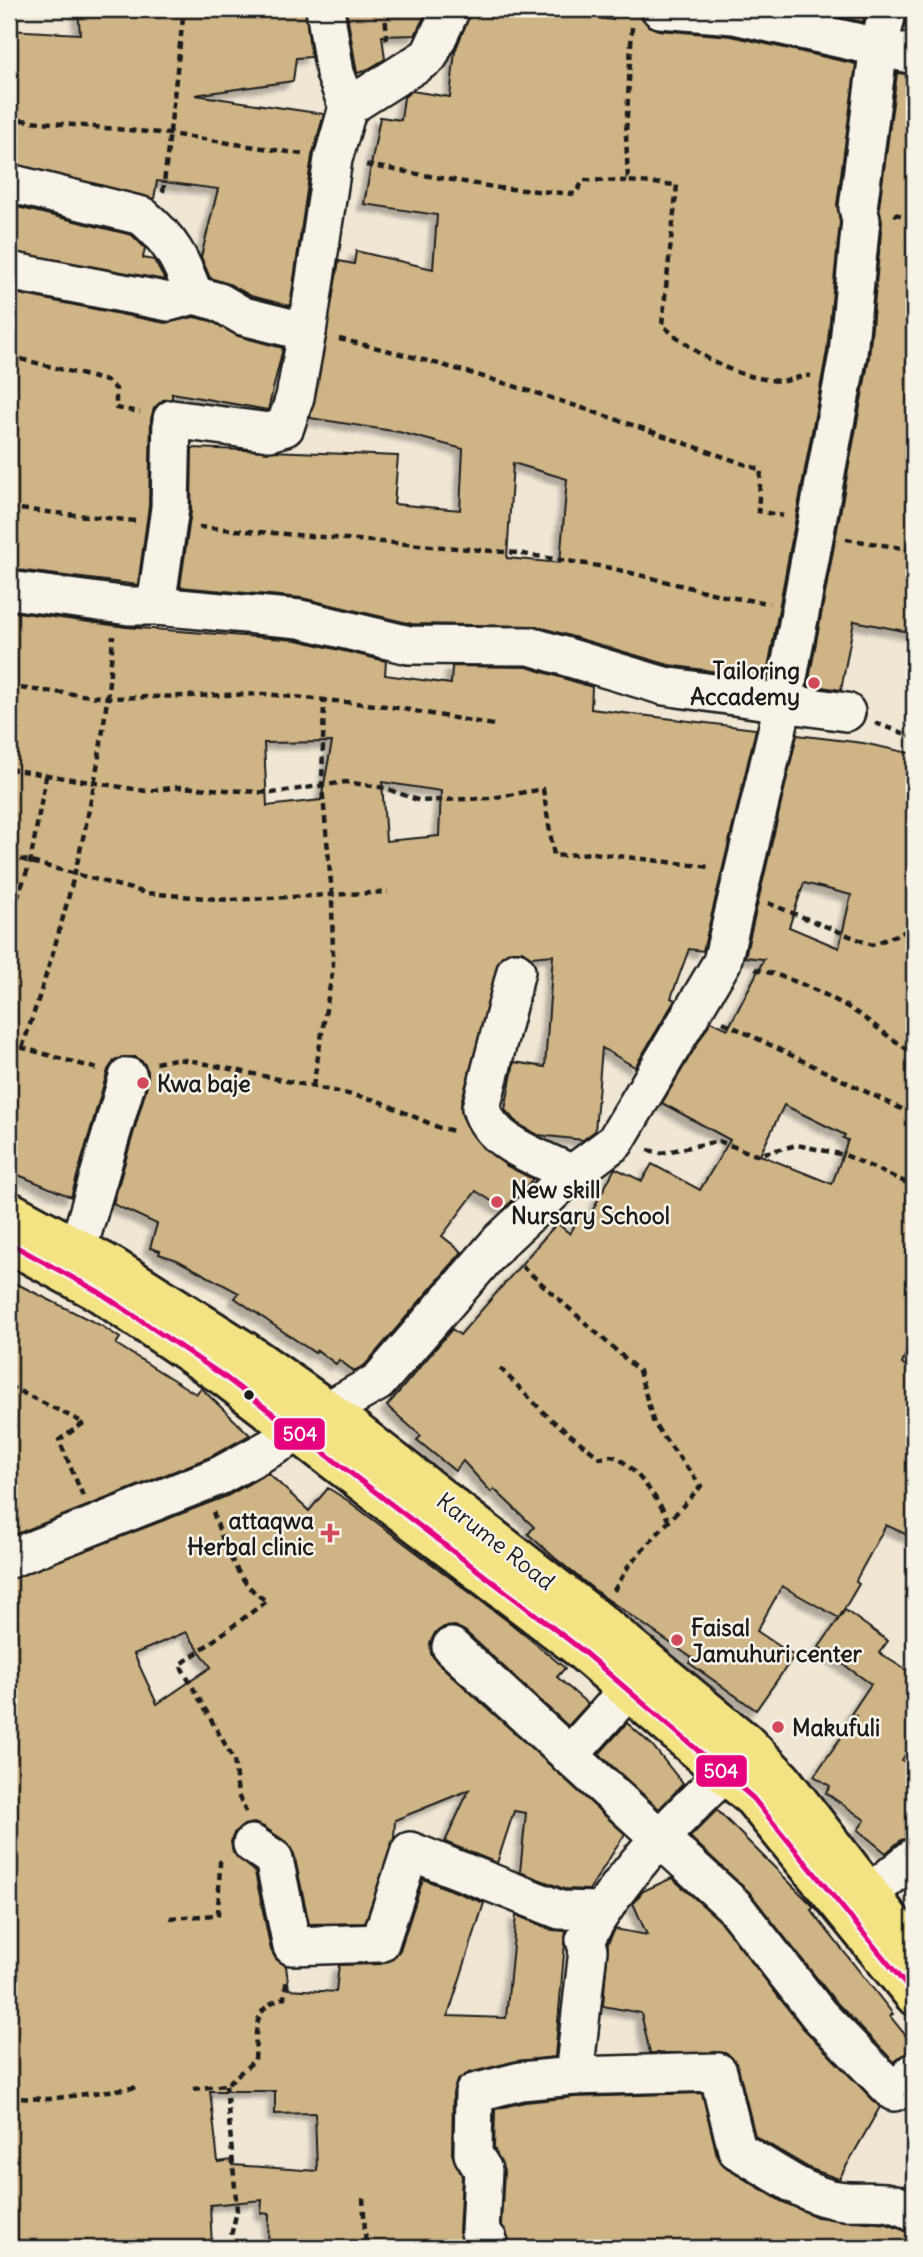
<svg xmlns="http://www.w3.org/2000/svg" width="923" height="2257" font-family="Delius,sans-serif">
<defs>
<filter id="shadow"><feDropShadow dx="-6" dy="6" stdDeviation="2" flood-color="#0004"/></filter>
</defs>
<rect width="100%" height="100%" fill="#efe6d4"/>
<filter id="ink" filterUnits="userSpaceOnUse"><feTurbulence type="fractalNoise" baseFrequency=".0143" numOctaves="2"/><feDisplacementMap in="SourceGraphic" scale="14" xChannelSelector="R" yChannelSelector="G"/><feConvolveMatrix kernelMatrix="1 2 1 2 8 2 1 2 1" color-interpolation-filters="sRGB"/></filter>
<g filter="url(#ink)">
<g fill="#cfb485" stroke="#1c1c1c" stroke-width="2" fill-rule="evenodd" filter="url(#shadow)">
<path d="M78,9H305L311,57L296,58L293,81L195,95L324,114L312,156L290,306L251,296L229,284L210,278L201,257L218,189L157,181L154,199L9,163V30L80,34Z"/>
<path d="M346,9H428L415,35L382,36L385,59L365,71L357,73Z"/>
<path d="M472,9H529L613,20L614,9H639L648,26L658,30L731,36L856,64L837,205L840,222L827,351L766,679L669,665L536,626L412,624L302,598L180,587L191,511L192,448L398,456L394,504L460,510L463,449L399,432L310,418L339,261L354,264L356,251L433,269L437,215L364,204L380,117L401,120L404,97L412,91L450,97L455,51ZM513,463L567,479L560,563L507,558Z"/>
<path d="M803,9H866L863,22Z"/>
<path d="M897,73L914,75V181L907,221H911L910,245H913L908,317L914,318V633L854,621L841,690L808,685L869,358L882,222L879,207Z"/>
<path d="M9,205L132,235L145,248L143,258L154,260L165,280L9,251Z"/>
<path d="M9,292L165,323L194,317L211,321L238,336L283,348L268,410L172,393V399L163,400L154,408L151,419L149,506L138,585L9,569Z"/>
<path d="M9,611L126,627L297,640L386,661L385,675L451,684L452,666L527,667L592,687L591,709L756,729L703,951L689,949L671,998L675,1000L635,1067L602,1048L595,1131L583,1140L538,1135L518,1124L505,1110L514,1062L545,1067L553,955L531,957L522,951H511L501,957L461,1103L462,1116L482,1147L507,1166L533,1179L504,1209L476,1191L442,1236L462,1252L365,1365L354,1371L339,1360L336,1364L317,1350L315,1353L275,1326L235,1298L239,1293L177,1260L159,1254L160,1251L150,1248L157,1224L113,1204L148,1082V1071L144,1063L135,1057H122L114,1061L108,1070L71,1197L9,1171ZM332,742L321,800L267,806L264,743ZM382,782L441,791L439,836L386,841Z"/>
<path d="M797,735L863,743L914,754V1332L902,1364L914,1369V1538L886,1525L857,1578L856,1582L859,1584L839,1618L782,1586L757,1631L794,1656L756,1710L689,1663L692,1658L597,1592L555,1558L528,1534L534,1527L494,1489L491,1492L463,1461L455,1471L417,1440L421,1436L387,1406L452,1329L460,1335L557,1223L570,1234L580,1215L588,1219L615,1168L642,1181L652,1164L700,1190L730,1140L662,1103L711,1021L728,1029L764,959L745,957ZM804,883L851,895L839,948L789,927ZM784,1105L845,1135L843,1138L848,1140L832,1184L760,1155Z"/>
<path d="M9,1280L102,1326L120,1338L116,1344L196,1394L201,1388L250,1435L210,1457L9,1537Z"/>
<path d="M268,1473L309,1511L328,1488L347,1500L509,1622L565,1668L557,1677L588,1704L568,1726L465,1631L455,1626L444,1627L435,1633L430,1643L431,1654L437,1662L625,1834L589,1890L564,1889L520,1872L526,1813L514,1811L497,1863L445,1842L469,1790L395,1820L394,1838L365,1923L309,1924L294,1854L286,1842L264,1827L254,1823L244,1825L234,1833L231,1842L233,1852L255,1872L271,1950L276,1959L286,1966L289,1989L336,1992L339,1965L381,1964L393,1959L400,1950L423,1879L484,1903L448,2016L506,2018L516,1915L552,1930L566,1931L555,2057L516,2061L469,2073L457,2081L453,2093L452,2154L462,2176L459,2232L467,2248H268L269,2214L261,2213L262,2200L210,2205L212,2248H9V1580L227,1496ZM186,1632L211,1667L157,1704L134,1654ZM210,2091H275V2114L315,2113L317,2171L233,2165L232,2160L218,2162Z"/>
<path d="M845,1610L888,1641L879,1653L914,1675V1741L902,1760L914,1769V1837L901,1840L886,1853L858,1830L865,1820L826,1793L830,1786L814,1776L856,1716L851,1714L871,1684L819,1647Z"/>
<path d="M627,1723L652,1745L683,1784L659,1809L599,1754Z"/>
<path d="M717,1810L814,1907L811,1910L893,2014L890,2016L914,2046V2052H908L894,2062L835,2001L749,1892L690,1837Z"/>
<path d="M672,1878L718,1919L803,2028L880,2107L839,2179L811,2169L755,2136L738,2067L727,2053H650L641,2013L603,2006L608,1943L615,1929L647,1935L633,1903L643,1891Z"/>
<path d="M702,2093L717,2155L726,2168L781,2201L817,2217L887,2224L914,2234V2248H509V2239L501,2224L504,2171L494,2148L495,2109L525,2102L575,2097Z"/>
</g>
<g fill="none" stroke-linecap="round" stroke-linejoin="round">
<defs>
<g id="street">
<path d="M325,9L335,73L348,107"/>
<path d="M660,9L734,15L914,55"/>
<path d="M9,183L142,216C171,240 181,260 194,295L219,302L243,316L307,332"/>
<path d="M9,271L169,302L194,295"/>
<path d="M9,590L129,606H156L170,508L172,419L269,432L285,427L295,397L307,332L333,159L348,107L429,56L451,9"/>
<path d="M156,606L300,619L409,645L530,646L664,686L846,712"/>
<path d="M516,971L481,1108C491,1144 541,1158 572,1174"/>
<path d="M78,1248L128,1077"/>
<path d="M9,1559L219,1476L300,1432L328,1410L378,1382L499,1242L572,1174L615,1142L722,962L783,705L848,354L861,220L858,208L879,46L888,9"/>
<path d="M451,1647L733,1905L819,2015L894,2092L914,2072"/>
<path d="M569,1756L628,1690"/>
<path d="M252,1844L274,1859L292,1946L380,1943L410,1851L560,1910L600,1911"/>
<path d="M870,1893L914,1857"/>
<path d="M574,2076L718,2072L737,2150C764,2165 794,2188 824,2197C857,2208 883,2192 914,2213"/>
<path d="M488,2248V2240L480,2232L483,2170L473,2154L474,2093L521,2081L574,2076L588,1950L585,1940C620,1875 671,1824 724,1774"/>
</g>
<g id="primary">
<path d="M9,1211L114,1268L243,1350L328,1410L596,1619L746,1743L782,1780L914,1951"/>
<path d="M9,1243L99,1292L225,1377L578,1647L753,1798L914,1995"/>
</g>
</defs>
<use href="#street" stroke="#1c1c1c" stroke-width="42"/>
<use href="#primary" stroke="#1c1c1c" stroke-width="44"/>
<g stroke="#1c1c1c" stroke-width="4.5" stroke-dasharray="7 5" stroke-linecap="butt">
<path d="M385,9L387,43"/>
<path d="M632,27L626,134L628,181L677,185L662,325C700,356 728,376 779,381C790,382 800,374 811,376"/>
<path d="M9,119L170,134L302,154"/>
<path d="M366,165L499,188L575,194L584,180L628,181"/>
<path d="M163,192L184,9"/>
<path d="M894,214L914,218"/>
<path d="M12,240L16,217"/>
<path d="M339,339C483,371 622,421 761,470L758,511L783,516"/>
<path d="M9,356L107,381L116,389V408L140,412"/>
<path d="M9,449L12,455L11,508"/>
<path d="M9,508L135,521"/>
<path d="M199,527L517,553L611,568L728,597L769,603"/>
<path d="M846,539L914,550"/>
<path d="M9,687L109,698L264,694L386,706L494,725"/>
<path d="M875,723L914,737"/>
<path d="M9,769L146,791L180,787L272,793L346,782L385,788L420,801L492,798L543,789L554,856L593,853L710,867"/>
<path d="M9,856L146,893L230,900L388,892"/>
<path d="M768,903L872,945L909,930L914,922"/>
<path d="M9,921L30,863L46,776"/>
<path d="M755,969C787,976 833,996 860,1015C879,1028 894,1042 914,1053"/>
<path d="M723,1022L914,1115"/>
<path d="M9,1044L98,1069"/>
<path d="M22,1048C69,912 103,780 113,636"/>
<path d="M156,1063L175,1059L193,1061L376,1100L440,1128L455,1131"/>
<path d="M313,1086L333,968L332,894L322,786L324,700"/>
<path d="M648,1150L661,1153L719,1141L756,1155L797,1145L845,1155L914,1186"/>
<path d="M522,1266L639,1371L654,1424L701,1486L629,1565L613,1592"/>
<path d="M500,1368L548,1417L600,1458C602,1458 610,1456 611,1456C629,1458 662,1504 668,1520"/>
<path d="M9,1386L84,1423L59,1440L83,1496"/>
<path d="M213,1512C223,1542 238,1586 267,1601L180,1665L234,1760L238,1795L246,1812"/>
<path d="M170,1918L218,1915L220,1862L224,1859"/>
<path d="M226,2085L237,2211L228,2248"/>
<path d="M193,2089L226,2085L255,2060C257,2030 251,2007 284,1998L287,1978"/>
<path d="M9,2098L49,2099L139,2087"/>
<path d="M363,2198L366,2248"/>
</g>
<use href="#street" stroke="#f7f3e8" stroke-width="37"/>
<use href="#primary" stroke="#f4e382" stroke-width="38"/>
<defs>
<path id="bus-1" d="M9,1243L99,1292L225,1377L578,1647L753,1798L914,1995"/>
</defs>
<use href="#bus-1" stroke="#f7f3e8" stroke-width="10"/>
<use href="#bus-1" stroke="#e5007d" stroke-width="5"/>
</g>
</g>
<g fill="#d1495b" stroke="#f7f3e8" stroke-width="2.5">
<circle cx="814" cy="683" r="7"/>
<circle cx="143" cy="1083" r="7"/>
<circle cx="497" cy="1202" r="7"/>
<path d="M326.5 1522.5h7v7h7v7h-7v7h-7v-7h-7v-7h7z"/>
<circle cx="677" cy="1640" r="7"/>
<circle cx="778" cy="1727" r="7"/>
</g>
<circle fill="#1c1c1c" stroke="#f7f3e8" stroke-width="2.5" cx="249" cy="1395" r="6"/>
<g text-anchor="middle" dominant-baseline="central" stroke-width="5" stroke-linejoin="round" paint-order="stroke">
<g font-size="23" font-weight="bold" fill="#1c1c1c" stroke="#f7f3e8" text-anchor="start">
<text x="800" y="670" text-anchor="end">Tailoring<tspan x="800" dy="26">Accademy</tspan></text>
<text x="157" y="1083">Kwa baje</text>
<text x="511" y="1189">New skill<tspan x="511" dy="26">Nursary School</tspan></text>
<text x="314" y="1520" text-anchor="end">attaqwa<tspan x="314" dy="26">Herbal clinic</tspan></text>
<text x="691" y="1627">Faisal<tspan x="691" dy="26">Jamuhuri center</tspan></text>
<text x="792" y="1727">Makufuli</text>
</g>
<g font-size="23" fill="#1c1c1c" stroke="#f7f3e8">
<text transform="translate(496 1541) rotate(38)">Karume Road</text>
</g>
</g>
<g stroke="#f7f3e8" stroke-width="2.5">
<rect x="273" y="1417" width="53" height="34" rx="7" fill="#e5007d"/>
<rect x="695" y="1754" width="53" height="34" rx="7" fill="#e5007d"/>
</g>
<g font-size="19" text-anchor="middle" font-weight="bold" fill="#fff">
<text x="300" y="1441">504</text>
<text x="721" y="1778">504</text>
</g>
<rect width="923" height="2257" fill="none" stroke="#f7f3e8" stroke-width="35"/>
<rect x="18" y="18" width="888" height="2222" fill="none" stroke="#1c1c1c" stroke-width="2.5" filter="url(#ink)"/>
</svg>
